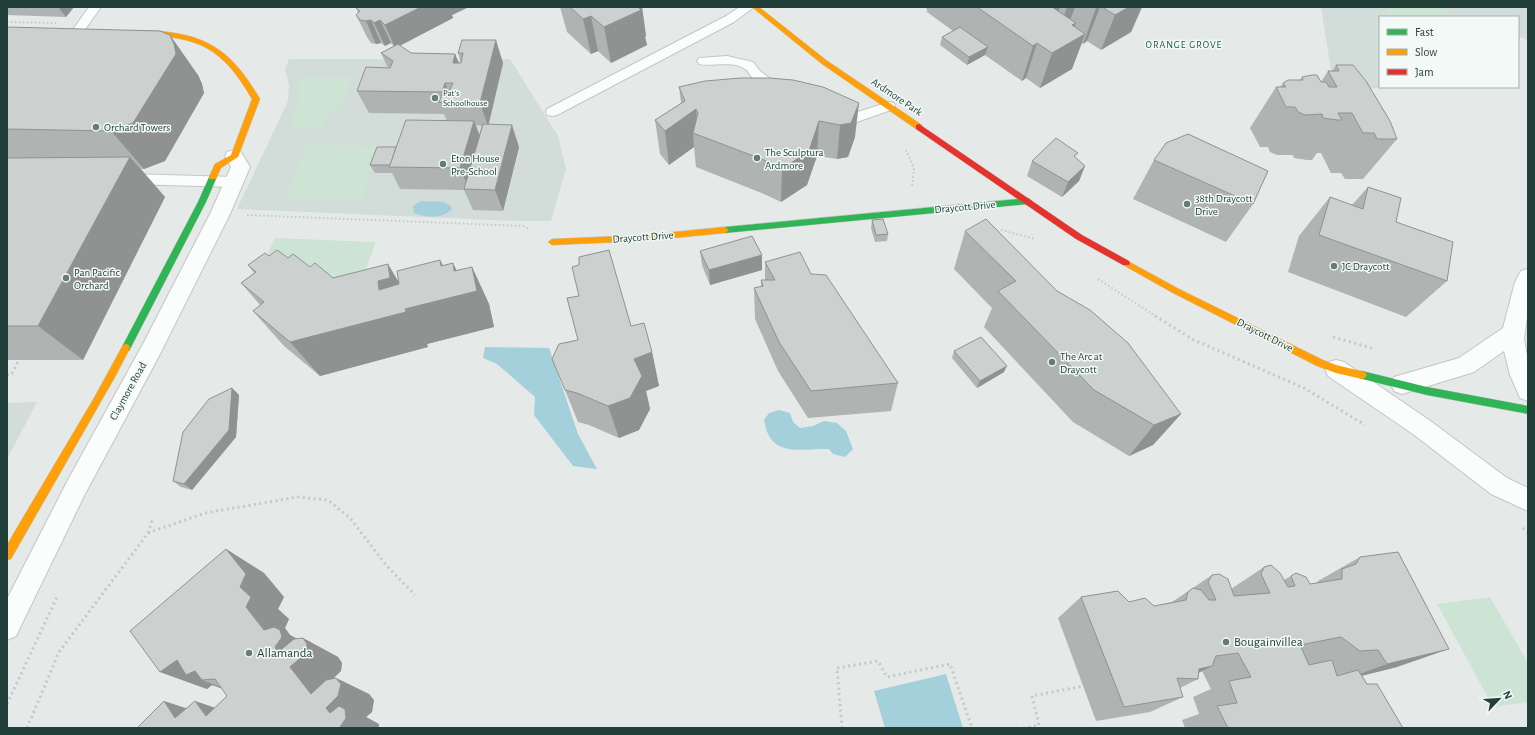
<svg xmlns="http://www.w3.org/2000/svg" width="1535" height="735" font-family="'Alegreya Sans',sans-serif">
<rect width="100%" height="100%" fill="#e5eae8"/>
<g fill="#d2dcd8">
<path d="M1321,7H1528V40L1518,36V17H1380V87L1350,95L1332,76Z"/>
<path d="M289,59H510L558,136L566,169L551,221H516L237,209L288,101L289,85L285,69Z"/>
<path d="M37,402L7,459V403Z"/>
</g>
<g fill="#cde4d5">
<path d="M1387,7H1448L1449,17H1387Z"/>
<path d="M306,77L352,78L343,103L337,109L327,114L321,128L288,127L298,108L299,81Z"/>
<path d="M307,145L380,146L362,199H285Z"/>
<path d="M275,238L376,242L362,280L258,275Z"/>
<path d="M1490,597L1528,663V702L1493,707L1437,604Z"/>
</g>
<g fill="#a3d0db">
<path d="M421,201C430,202 449,199 452,209C443,219 426,218 414,213L413,206Z"/>
<path d="M485,347L549,348L578,434L597,469L573,466L534,415L535,397L497,364L483,358Z"/>
<path d="M779,410L790,413L793,422L800,428L813,426L824,421L837,423L846,431L853,449L845,457L833,454L829,449C800,448 770,459 764,420L769,413Z"/>
<path d="M946,674L963,728H885L874,691Z"/>
</g>
<g fill="none" stroke-linecap="round" stroke-linejoin="round">
<defs>
<g id="lane">
<path d="M89,7H101L79,38H71L69,35Z"/>
<path d="M740,7H754L734,22L557,115L552,116L547,115L546,112L547,109L726,16Z"/>
<path d="M727,56L753,62L760,71L782,88L784,91L782,94C772,97 758,84 751,76C749,74 748,70 745,69C734,60 711,67 699,64L697,61L699,58Z"/>
<path d="M889,102L894,103L895,106L894,109L851,124C844,126 839,125 832,123L830,120L832,117L845,116Z"/>
<path d="M129,174L236,177L241,178L243,182L241,186L236,187L129,184L124,183L122,179L124,175Z"/>
</g>
<g id="street">
<path d="M234,150L241,152L250,167L230,214L159,356L85,494L16,636L7,640V599L69,478L143,344L210,214L231,167L225,157L227,152Z"/>
<path d="M1528,269V310L1524,339L1528,361V401L1520,398L1510,375L1504,351L1474,372L1402,394L1394,391L1391,384L1394,377L1459,358L1503,328L1515,282L1521,271Z"/>
<path d="M1336,360L1344,362L1429,420L1507,478L1528,488V511L1491,494L1413,434L1328,376L1325,369L1328,362Z"/>
</g>
<g id="fast">
<path d="M213,174L217,177L206,202L129,351H123L122,348L123,345L198,202L209,177Z"/>
<path d="M1028,198L1032,201L1028,204L725,233L721,230L725,227Z"/>
<path d="M1362,371L1427,387L1528,406V414L1427,395L1362,379L1359,378L1357,375L1359,372Z"/>
</g>
<g id="slow">
<path d="M752,7H759L826,60L922,125V129H916L822,64Z"/>
<path d="M138,31C147,30 159,31 168,32C216,38 236,59 260,99L238,157L221,168L216,179H210L209,177L215,164L231,155L252,99C222,47 199,37 140,35H138Z"/>
<path d="M725,227L729,230L725,233L643,241L552,245L548,242L552,239L643,235Z"/>
<path d="M1126,260L1179,289L1323,360L1336,365L1365,372L1367,375L1365,378L1362,379L1336,373L1317,366L1173,293L1123,265L1122,263L1123,261Z"/>
<path d="M126,344L129,345L130,348L115,377L11,559L7,560V545L18,526L94,398L123,345Z"/>
</g>
<path id="jam" d="M919,124L1082,235L1129,261L1130,263L1129,265H1123L1076,239L916,129V125Z"/>
</defs>
<use href="#lane" stroke="#c2c7c5" stroke-width="2"/>
<use href="#street" stroke="#c2c7c5" stroke-width="2"/>
<use href="#fast" stroke="#c0c8c6" stroke-width="1"/>
<use href="#slow" stroke="#c0c8c6" stroke-width="1"/>
<use href="#jam" stroke="#c0c8c6" stroke-width="1"/>
<g stroke="#c1cac8" stroke-width="2" stroke-dasharray="1.5 2.5" stroke-linecap="butt">
<path d="M7,22L56,23"/>
<path d="M906,150L914,168L912,188"/>
<path d="M247,215L523,226L529,229"/>
<path d="M1001,230L1035,239"/>
<path d="M1098,279L1157,317"/>
</g>
<g stroke="#c1cac8" stroke-width="3" stroke-dasharray="2 3.5" stroke-linecap="butt">
<path d="M1155,316L1194,340L1304,388L1365,425"/>
<path d="M1333,337L1375,349"/>
<path d="M7,375H11L20,358"/>
<path d="M1523,528L1528,533"/>
<path d="M148,533L205,513L298,497L328,500L350,518L386,565L415,595"/>
<path d="M7,704L57,597"/>
<path d="M27,728L59,652L148,533L153,517"/>
<path d="M842,728L837,668L878,661L887,677L950,664L972,728"/>
<path d="M1023,728L1039,725L1032,696L1083,686"/>
</g>
<use href="#lane" fill="#fbfcfc" fill-rule="evenodd"/>
<use href="#street" fill="#fbfcfc" fill-rule="evenodd"/>
<use href="#fast" fill="#30b455" fill-rule="evenodd"/>
<use href="#slow" fill="#ff9f0a" fill-rule="evenodd"/>
<use href="#jam" fill="#e5322d" fill-rule="evenodd"/>
</g>
<g fill="#afb4b2" fill-rule="evenodd">
<path d="M7,7H74L66,17L7,15Z"/>
<path d="M358,7H469L452,15L453,18L400,46L411,53L455,54L459,63H461L458,53L462,40L503,63L489,124L519,147L503,211L473,210L464,190L400,189L392,173H375L370,165L396,147L447,121L444,114L369,113L357,91L388,68L381,53L394,46L391,43L385,46L381,43L376,44L371,43L367,37L356,15L358,12L356,8ZM476,125L482,126L479,135Z"/>
<path d="M560,7H642L646,36L645,37L647,45L611,63L598,51L591,54L567,32Z"/>
<path d="M924,7H1142L1131,32L1101,50L1087,41L1083,44L1082,43L1072,69L1040,88L1026,78L1022,81L985,55L967,65L940,45L942,37L953,31L927,12V9Z"/>
<path d="M7,27L198,75L202,84L204,93L165,161L144,169H141L165,197L83,360H7Z"/>
<path d="M1336,65L1397,139L1363,179H1345L1341,173H1331L1321,153H1317L1312,160H1307L1294,158L1293,155H1277L1270,152L1268,147H1260L1250,128L1276,87H1280L1283,83L1300,80L1302,77L1321,82L1328,71H1332Z"/>
<path d="M793,80L855,137L848,157L837,159L817,156L807,185L781,202L764,194L696,167L694,147L669,165L660,154L655,120L681,103L679,87Z"/>
<path d="M1076,158L1085,166L1079,181L1062,197L1027,176L1032,161Z"/>
<path d="M1154,160L1253,204L1226,242L1133,199Z"/>
<path d="M1368,187L1396,222L1447,281L1406,317L1288,272L1299,236L1330,197L1352,205Z"/>
<path d="M872,220L888,234L887,241L875,242L871,228Z"/>
<path d="M965,231L1181,414L1153,445L1129,456L1073,422L984,327L992,308L954,269Z"/>
<path d="M700,251L762,255V270L710,285L702,265Z"/>
<path d="M269,256L288,258L310,267L333,278L399,282L440,260L443,266L457,271L472,267L489,304L494,327L427,344L428,347L320,376L284,346L253,311L260,305L241,283L254,273L248,265Z"/>
<path d="M765,262L811,274L898,383L891,411L808,418L778,371L755,319L754,288L761,286V280H765Z"/>
<path d="M631,326L652,352L659,386L646,391L650,409L639,430L619,438L589,425L578,422L565,390L578,340Z"/>
<path d="M954,351L1004,372L977,388L952,358Z"/>
<path d="M232,388L239,395L236,437L192,490L181,487L173,481Z"/>
<path d="M226,549L264,573L284,597L278,609L289,619L285,628L290,635L297,639L303,638L338,657L342,663L341,671L333,679L336,678L369,694L374,700L372,712L366,717L379,724V728H137L186,708H215L227,696L222,688L212,685L207,689L160,672Z"/>
<path d="M1360,557L1397,667L1362,676L1367,684L1403,728H1185L1182,720L1199,714L1193,697L1211,689L1202,671L1199,673L1198,679L1180,688L1183,697L1150,712L1096,721L1058,618L1081,597L1129,602L1154,606L1172,602L1212,575L1231,589L1264,567L1284,580L1296,573L1310,584H1315L1317,583L1318,581Z"/>
</g>
<g fill="#8f9291">
<path d="M58,7H74L66,17Z"/>
<path d="M421,7H469L452,15L453,18L395,48L385,25Z"/>
<path d="M635,7H642L646,36L645,37L647,45L611,63L604,27Z"/>
<path d="M1046,7H1060L1052,30Z"/>
<path d="M1067,7H1075L1067,29L1058,34Z"/>
<path d="M1098,7H1100L1087,41L1083,44L1096,8Z"/>
<path d="M1129,7H1142L1131,32L1101,50L1115,15Z"/>
<path d="M591,16L598,51L591,54L583,19Z"/>
<path d="M371,20L381,43L376,44L366,21Z"/>
<path d="M380,20L391,43L385,46L374,23Z"/>
<path d="M1076,23L1068,44L1085,34L1072,69L1040,88L1052,53L1072,25Z"/>
<path d="M170,35L198,75L202,84L204,93L165,161L144,169L111,131Z"/>
<path d="M496,40L503,63L488,126L480,103Z"/>
<path d="M1037,43L1026,78L1022,81L1033,46Z"/>
<path d="M988,47L985,55L967,65L969,57Z"/>
<path d="M455,54L464,76L453,63Z"/>
<path d="M445,83L453,103H447L442,92Z"/>
<path d="M859,103L855,137L848,157L837,159L840,125Z"/>
<path d="M696,109L698,135L693,133L694,147L669,165L665,131Z"/>
<path d="M474,121L483,144L469,189L460,168Z"/>
<path d="M819,121L817,156L807,185L781,202L782,169Z"/>
<path d="M512,125L519,147L503,211L495,190Z"/>
<path d="M130,157L165,197L83,360L38,326Z"/>
<path d="M1085,166L1079,181L1062,197L1068,182Z"/>
<path d="M762,255V270L710,285L709,270Z"/>
<path d="M440,260L458,296L453,263L468,293L472,267L489,304L494,327L427,344L428,347L320,376L290,342L379,290L378,281L388,264L410,301L441,266Z"/>
<path d="M652,352L659,386L646,391L650,409L639,430L619,438L608,406L634,359Z"/>
<path d="M1007,366L1004,372L977,388L980,381Z"/>
<path d="M232,388L239,395L236,437L192,490L184,484Z"/>
<path d="M1181,414L1153,445L1129,456L1154,425Z"/>
<path d="M226,549L264,573L284,597L278,609L289,619L285,628L290,635L307,644L303,638L338,657L342,663L341,671L327,684L336,678L369,694L374,700L372,712L366,717L379,724V728H341L330,713L311,694L278,652L264,630L246,607Z"/>
<path d="M1449,649L1397,667L1340,681L1387,664Z"/>
<path d="M177,660L215,679L202,680L232,691L231,692L212,685L207,689L160,672Z"/>
<path d="M1212,666L1188,678L1199,669Z"/>
<path d="M164,701L204,714L195,701L240,716L175,718Z"/>
</g>
<g fill="#ccd1cf" stroke="#8f9291">
<path d="M358,7H421L385,25L380,20L374,23L371,20L366,21L360,20L356,15L360,11L356,8Z"/>
<path d="M570,7H638L641,10L604,27L591,16L583,19Z"/>
<path d="M977,7H1052L1076,23L1072,25L1085,34L1052,53L1037,43L1033,46Z"/>
<path d="M1102,7H1129L1115,15Z"/>
<path d="M7,27L160,31L170,35L174,44L176,54L133,123L111,131L7,129Z"/>
<path d="M960,27L988,47L969,57L942,37Z"/>
<path d="M462,40H496L480,103L439,102L443,92H449L453,83H445L442,92L357,91L366,67L390,68L393,61L381,53L398,44L411,53L455,54L453,63H461L463,53H458Z"/>
<path d="M1336,65H1353L1366,81L1390,121L1397,139H1377L1374,133H1363L1352,113H1338L1342,120H1337L1323,118L1322,114L1305,115L1298,112L1295,107H1286L1276,87H1286L1283,83L1288,80H1303L1302,77L1312,75H1317L1321,82H1326L1329,87H1337L1328,71H1339Z"/>
<path d="M741,78H769L793,80L823,87L859,103L851,123L840,125L819,121L809,151L782,169L764,160L693,133L698,113L696,109L665,131L655,120L685,101L679,87L705,81Z"/>
<path d="M406,120L474,121L460,168L389,167Z"/>
<path d="M483,124L512,125L495,190L464,189Z"/>
<path d="M1188,134L1268,171L1253,204L1154,160L1166,143Z"/>
<path d="M1056,138L1078,153L1074,156L1085,166L1068,182L1032,161Z"/>
<path d="M377,147H396L390,165H370Z"/>
<path d="M130,157L38,326H7V158Z"/>
<path d="M1368,187L1401,198L1396,222L1453,242L1447,281L1319,235L1330,197L1363,209Z"/>
<path d="M883,219L888,234L876,235L872,220Z"/>
<path d="M986,219L1057,291L1090,310L1128,343L1181,414L1154,425L1094,390L998,291L1016,281L965,231Z"/>
<path d="M752,236L762,255L709,270L700,251Z"/>
<path d="M277,250L288,258L293,254L310,267L315,263L333,278L388,264L390,278L378,281L379,290L399,284L397,271L440,260L441,266L453,263L454,271L472,267L477,291L405,309L406,312L290,342L253,311L264,302L241,283L256,272L248,265L265,253L269,256Z"/>
<path d="M609,250L631,326L644,323L652,352L634,359L642,376L630,398L608,406L577,393L565,390L552,359L559,344L578,340L567,298L579,296L572,267L579,265V257Z"/>
<path d="M800,252L811,274L826,275L898,383L811,391L779,342L754,288L763,286L761,280H775L765,262Z"/>
<path d="M981,337L1007,366L980,381L954,351Z"/>
<path d="M232,388L229,430L184,484L173,481L183,432L209,399Z"/>
<path d="M226,549L246,574L240,587L251,597L246,607L264,630L274,627L280,630L282,637L275,647L278,652L294,639L303,638L307,644L306,653L290,667L311,694L326,680L336,678L341,684L338,696L326,708L330,713L339,706L345,709L346,718L340,727L341,728H137L164,701L175,718L195,701L206,716L227,696L215,679L202,680L195,671L186,675L177,660L160,672L130,631Z"/>
<path d="M1398,552L1449,649L1387,664L1378,650L1360,651L1341,637L1300,645L1309,665L1332,660L1337,676L1358,670L1367,684H1377L1403,728H1228L1217,706L1237,703L1229,681L1251,677L1238,653L1216,656L1212,666L1199,669L1198,679L1177,678L1183,697L1124,707L1081,597L1118,591L1129,602L1145,598L1154,606L1186,600L1188,592L1193,588L1201,590L1209,600H1216L1208,582L1212,575L1219,574L1228,579L1234,596L1270,593L1261,574L1264,567L1271,565L1280,573L1288,587L1295,586L1291,576L1296,573L1306,577L1310,584L1342,579V569L1356,564L1360,557Z"/>
</g>
<g fill="#667c76" stroke="#f3f9f7" stroke-width="1.5">
<circle cx="435" cy="98" r="4"/>
<circle cx="96" cy="127" r="4"/>
<circle cx="757" cy="158" r="4"/>
<circle cx="443" cy="164" r="4"/>
<circle cx="1187" cy="204" r="4"/>
<circle cx="1334" cy="266" r="4"/>
<circle cx="66" cy="278" r="4"/>
<circle cx="1052" cy="362" r="4"/>
<circle cx="1226" cy="642" r="4"/>
<circle cx="249" cy="653" r="4"/>
</g>
<g text-anchor="middle" dominant-baseline="central" stroke-width="3" stroke-linejoin="round" paint-order="stroke">
<g font-size="9" fill="#214039" stroke="#f3f9f7" text-anchor="start">
<text x="443" y="93">Pat's<tspan x="443" dy="10">Schoolhouse</tspan></text>
</g>
<g font-size="10" letter-spacing="1" fill="#1b5349" stroke="#f3f9f7">
<text x="1184" y="45">ORANGE GROVE</text>
</g>
<g font-size="11" fill="#214039" stroke="#f3f9f7">
<text transform="translate(897 97) rotate(34)">Ardmore Park</text>
<text transform="translate(965 207) rotate(-5)">Draycott Drive</text>
<text transform="translate(643 237) rotate(-4)">Draycott Drive</text>
<text transform="translate(1265 335) rotate(27)">Draycott Drive</text>
<text transform="translate(128 391) rotate(-61)">Claymore Road</text>
</g>
<g font-size="11" fill="#214039" stroke="#f3f9f7" text-anchor="start">
<text x="104" y="127">Orchard Towers</text>
<text x="765" y="152">The Sculptura<tspan x="765" dy="13">Ardmore</tspan></text>
<text x="451" y="158">Eton House<tspan x="451" dy="13">Pre-School</tspan></text>
<text x="1195" y="198">38th Draycott<tspan x="1195" dy="13">Drive</tspan></text>
<text x="1342" y="266">JC Draycott</text>
<text x="74" y="272">Pan Pacific<tspan x="74" dy="13">Orchard</tspan></text>
<text x="1060" y="356">The Arc at<tspan x="1060" dy="13">Draycott</tspan></text>
</g>
<g font-size="13" fill="#214039" stroke="#f3f9f7" text-anchor="start">
<text x="1234" y="642">Bougainvillea</text>
<text x="257" y="653">Allamanda</text>
</g>
</g>
<rect width="1535" height="735" fill="none" stroke="#214039" stroke-width="16"/>
<rect x="1379" y="16" width="140" height="72" fill="#f3f9f7" stroke="#9fafab"/>
<rect x="1387" y="29" width="20" height="6" fill="#30b455" stroke="#9fafab"/>
<text x="1415" y="36" font-size="12" fill="#214039">Fast</text>
<rect x="1387" y="49" width="20" height="6" fill="#ff9f0a" stroke="#9fafab"/>
<text x="1415" y="56" font-size="12" fill="#214039">Slow</text>
<rect x="1387" y="69" width="20" height="6" fill="#e5322d" stroke="#9fafab"/>
<text x="1415" y="76" font-size="12" fill="#214039">Jam</text>
<g transform="translate(1499 699) rotate(65)" stroke="#f3f9f7" stroke-width="3" paint-order="stroke">
<path d="M0-3L7 15L0 10L-7 15Z" fill="#214039"/>
<text y="-6" font-size="11" font-weight="bold" text-anchor="middle" fill="#214039">N</text>
</g>
</svg>
